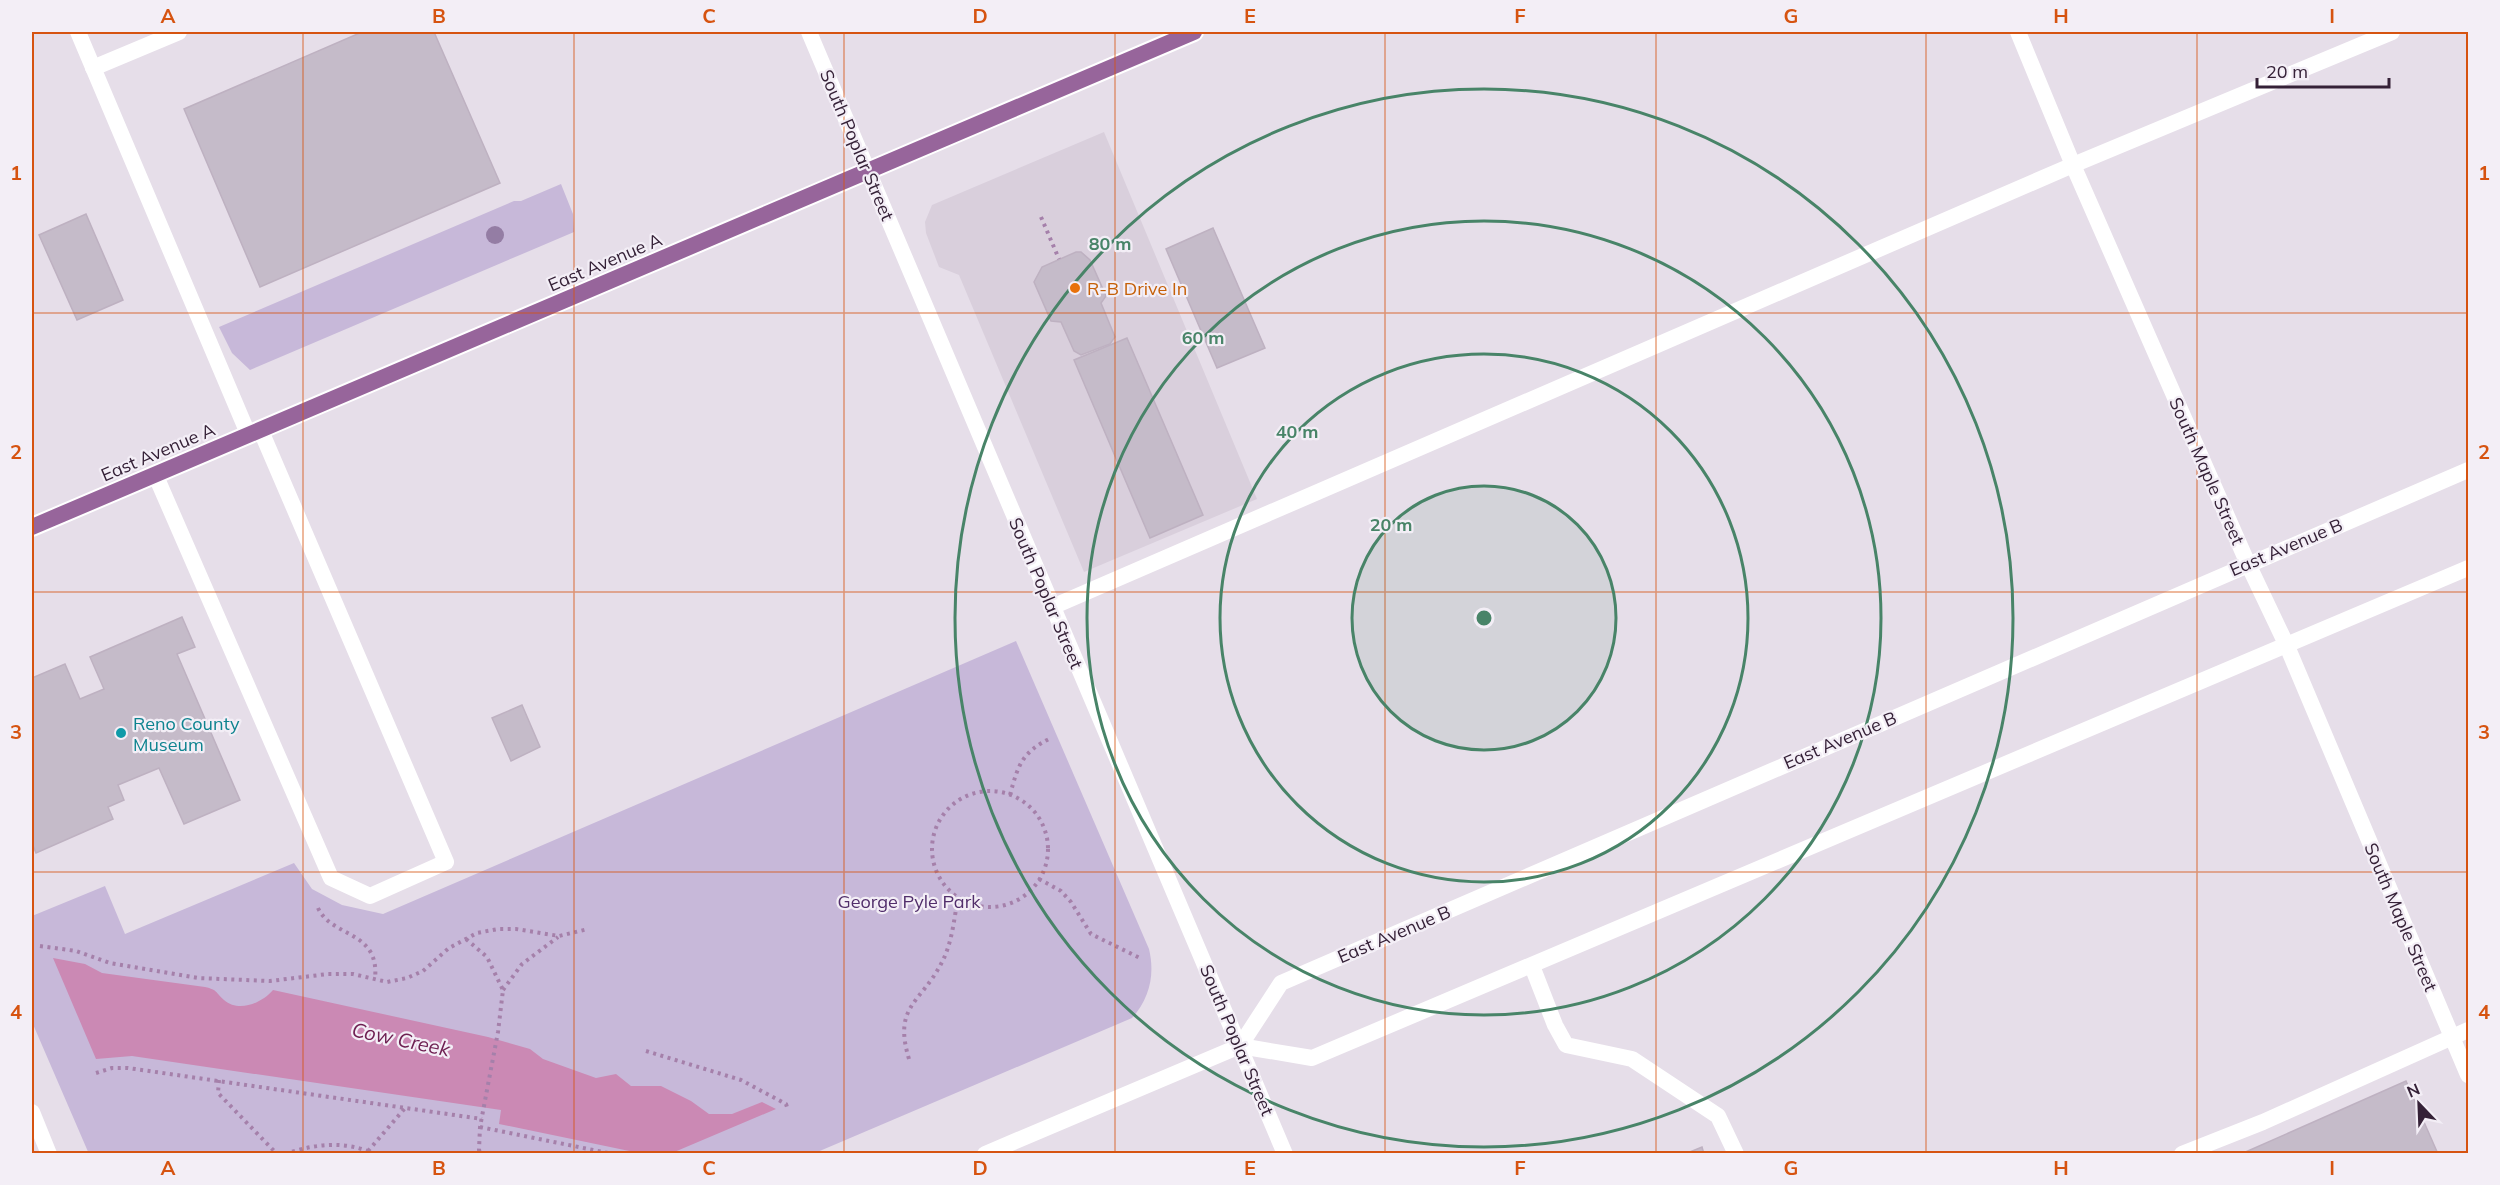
<svg xmlns="http://www.w3.org/2000/svg" width="2500" height="1185" font-family="Mulish,sans-serif">
<rect width="100%" height="100%" fill="#e6dee9"/>
<path fill="#d9cfdc" d="M1104,132L1257,499L1084,572L959,275L939,267L926,233L925,222L932,205Z"/>
<g fill="#c7b8d9">
<path d="M561,184L573,214L574,232L250,370L232,353L219,327L514,201H521Z"/>
<path d="M1016,641L1149,949C1155,974 1150,998 1132,1018L815,1153L89,1154L32,1022V916L105,886L125,934L294,863L312,889L342,905L383,914Z"/>
</g>
<path fill="#cb89b4" d="M53,958L85,964L102,973L205,987C218,990 215,992 224,1000C239,1013 262,1003 273,990L488,1037L530,1049L543,1059L596,1078L616,1074L631,1086H661L691,1101L709,1114H732L762,1102L776,1109L672,1153H639L499,1124L501,1110L132,1056L96,1059Z"/>
<g fill="#c5bbc9" stroke="#beb1c1" stroke-width="1.5">
<path d="M362,32H434L500,183L260,287L184,109Z"/>
<path d="M86,214L123,300L77,320L39,235Z"/>
<path d="M1213,228L1265,348L1217,368L1166,249Z"/>
<path d="M1076,252H1081L1090,260L1106,296L1101,303L1115,337L1110,344L1081,355L1074,351L1061,322L1051,321L1034,282L1042,267Z"/>
<path d="M1127,338L1203,515L1150,538L1074,360Z"/>
<path d="M182,617L195,647L177,654L240,800L184,824L159,768L118,785L124,800L108,807L113,819L36,853L32,843V678L65,664L80,699L104,689L90,657Z"/>
<path d="M522,705L540,747L511,761L492,718Z"/>
<path d="M2406,1081L2438,1154H2241Z"/>
<path d="M1702,1147L1704,1154H1685Z"/>
</g>
<g fill="none" stroke-linecap="round" stroke-linejoin="round">
<defs>
<path id="primary" d="M32,527L1194,32"/>
</defs>
<use href="#primary" stroke="#fff" stroke-width="20"/>
<g stroke="#a580aa" stroke-width="4" stroke-dasharray="3 4.5" stroke-linecap="butt">
<path d="M1041,217L1059,259"/>
<circle cx="990" cy="849" r="58"/>
<path d="M1010,795C1018,765 1022,752 1051,738"/>
<path d="M1039,879L1061,891L1071,902L1091,934L1142,959"/>
<path d="M318,908C332,938 380,930 375,979"/>
<path d="M466,939L487,957L503,990L498,1032L480,1127L479,1150L481,1154"/>
<path d="M40,946L76,951L110,963L198,978L270,981L328,974H353L387,982L407,978L423,971L449,948L477,933L498,929H516L559,936L588,929"/>
<path d="M503,990L522,964L558,937"/>
<path d="M646,1051L741,1080L786,1104L788,1110"/>
<path d="M909,1059C893,1006 920,1004 941,964C952,944 954,920 958,897"/>
<path d="M96,1073L112,1068H128L482,1119"/>
<path d="M219,1080L218,1093L277,1154"/>
<path d="M480,1127L613,1154"/>
<path d="M368,1151L406,1107"/>
<path d="M285,1154C314,1144 346,1140 374,1154"/>
</g>
<g stroke="#fff" stroke-width="16">
<path d="M78,32L249,436"/>
<path d="M93,68L179,32"/>
<path d="M155,474L331,878L370,896L446,862L261,431"/>
<path d="M1052,607L2073,165L2392,32"/>
<path d="M1532,966L1555,1025L1566,1045L1632,1059L1718,1116L1736,1154"/>
<path d="M2182,1154L2263,1122L2468,1030"/>
</g>
<g stroke="#fff" stroke-width="16">
<path d="M809,32L1285,1154"/>
<path d="M2018,32L2073,165L2248,564L2287,646L2468,1075"/>
<path d="M1240,1046L1281,983L2468,470"/>
<path d="M32,1112L49,1154"/>
<path d="M985,1154L1240,1046L1312,1058L2468,568"/>
</g>
<use href="#primary" stroke="#97659b" stroke-width="16"/>
</g>
<circle fill="#947da4" cx="495" cy="235" r="9"/>
<path fill="none" stroke="#d65310" stroke-width="1.5" stroke-opacity="0.55" d="M303,32V1154M574,32V1154M844,32V1154M1115,32V1154M1385,32V1154M1656,32V1154M1926,32V1154M2197,32V1154M32,313H2468M32,592H2468M32,872H2468"/>
<circle cx="1484" cy="618" r="132" fill="#488468" fill-opacity=".12"/>
<g fill="none" stroke="#488468" stroke-width="3">
<circle cx="1484" cy="618" r="132"/>
<circle cx="1484" cy="618" r="264"/>
<circle cx="1484" cy="618" r="397"/>
<circle cx="1484" cy="618" r="529"/>
</g>
<circle fill="#e8710a" stroke="#f3eef6" stroke-width="2" cx="1075" cy="288" r="6"/>
<circle fill="#0f9aa8" stroke="#f3eef6" stroke-width="2" cx="121" cy="733" r="6"/>
<g text-anchor="middle" dominant-baseline="central" stroke-width="4.5" stroke-linejoin="round" paint-order="stroke">
<g font-size="18" fill="#352137" stroke="#f3eef6">
<text transform="translate(857 145) rotate(67)">South Poplar Street</text>
<text transform="translate(605 262) rotate(-23)">East Avenue A</text>
<text transform="translate(158 452) rotate(-23)">East Avenue A</text>
<text transform="translate(2207 471) rotate(66)">South Maple Street</text>
<text transform="translate(2286 547) rotate(-23)">East Avenue B</text>
<text transform="translate(1046 593) rotate(67)">South Poplar Street</text>
<text transform="translate(1840 740) rotate(-23)">East Avenue B</text>
<text transform="translate(2401 917) rotate(67)">South Maple Street</text>
<text transform="translate(1394 934) rotate(-23)">East Avenue B</text>
<text transform="translate(1237 1040) rotate(67)">South Poplar Street</text>
</g>
<g font-size="18" fill="#c56008" stroke="#f3eef6" text-anchor="start">
<text x="1087" y="288">R-B Drive In</text>
</g>
<g font-size="18" fill="#0d838f" stroke="#f3eef6" text-anchor="start">
<text x="133" y="723">Reno County<tspan x="133" dy="21">Museum</tspan></text>
</g>
<g font-size="18" fill="#512e6b" stroke="#f3eef6">
<text x="909" y="901">George Pyle Park</text>
</g>
<g font-size="20" font-style="italic" fill="#6e2052" stroke="#f3eef6">
<text transform="translate(401 1039) rotate(12)">Cow Creek</text>
</g>
</g>
<circle cx="1484" cy="618" r="9" fill="#488468" stroke="#f3eef6" stroke-width="3"/>
<g font-size="18" text-anchor="middle" font-weight="bold" fill="#488468" stroke="#f3eef6" stroke-width="4.5" stroke-linejoin="round" paint-order="stroke">
<text x="1110" y="250">80 m</text>
<text x="1203" y="344">60 m</text>
<text x="1297" y="438">40 m</text>
<text x="1391" y="531">20 m</text>
</g>
<rect width="2500" height="1185" fill="none" stroke="#f3eef6" stroke-width="66"/>
<g transform="translate(2419 1104) rotate(337)" stroke="#f3eef6" stroke-width="4.5" paint-order="stroke">
<path d="M0-4.5L10 22L0 15L-10 22Z" fill="#352137"/>
<text y="-9" font-size="16" font-weight="bold" text-anchor="middle" fill="#352137">N</text>
</g>
<path d="M2257 78v9h132v-9" fill="none" stroke="#352137" stroke-width="3"/>
<text x="2266" y="78" font-size="18" fill="#352137" stroke="#f3eef6" stroke-width="4.5" paint-order="stroke">20 m</text>
<rect x="33" y="33" width="2434" height="1119" fill="none" stroke="#d65310" stroke-width="2"/>
<g font-size="20" text-anchor="middle" font-weight="bold" fill="#d65310">
<text x="168" y="23">A</text>
<text x="439" y="23">B</text>
<text x="709" y="23">C</text>
<text x="980" y="23">D</text>
<text x="1250" y="23">E</text>
<text x="1520" y="23">F</text>
<text x="1791" y="23">G</text>
<text x="2061" y="23">H</text>
<text x="2332" y="23">I</text>
<text x="16" y="180">1</text>
<text x="2484" y="180">1</text>
<text x="16" y="459">2</text>
<text x="2484" y="459">2</text>
<text x="16" y="739">3</text>
<text x="2484" y="739">3</text>
<text x="16" y="1019">4</text>
<text x="2484" y="1019">4</text>
<text x="168" y="1175">A</text>
<text x="439" y="1175">B</text>
<text x="709" y="1175">C</text>
<text x="980" y="1175">D</text>
<text x="1250" y="1175">E</text>
<text x="1520" y="1175">F</text>
<text x="1791" y="1175">G</text>
<text x="2061" y="1175">H</text>
<text x="2332" y="1175">I</text>
</g>
</svg>
